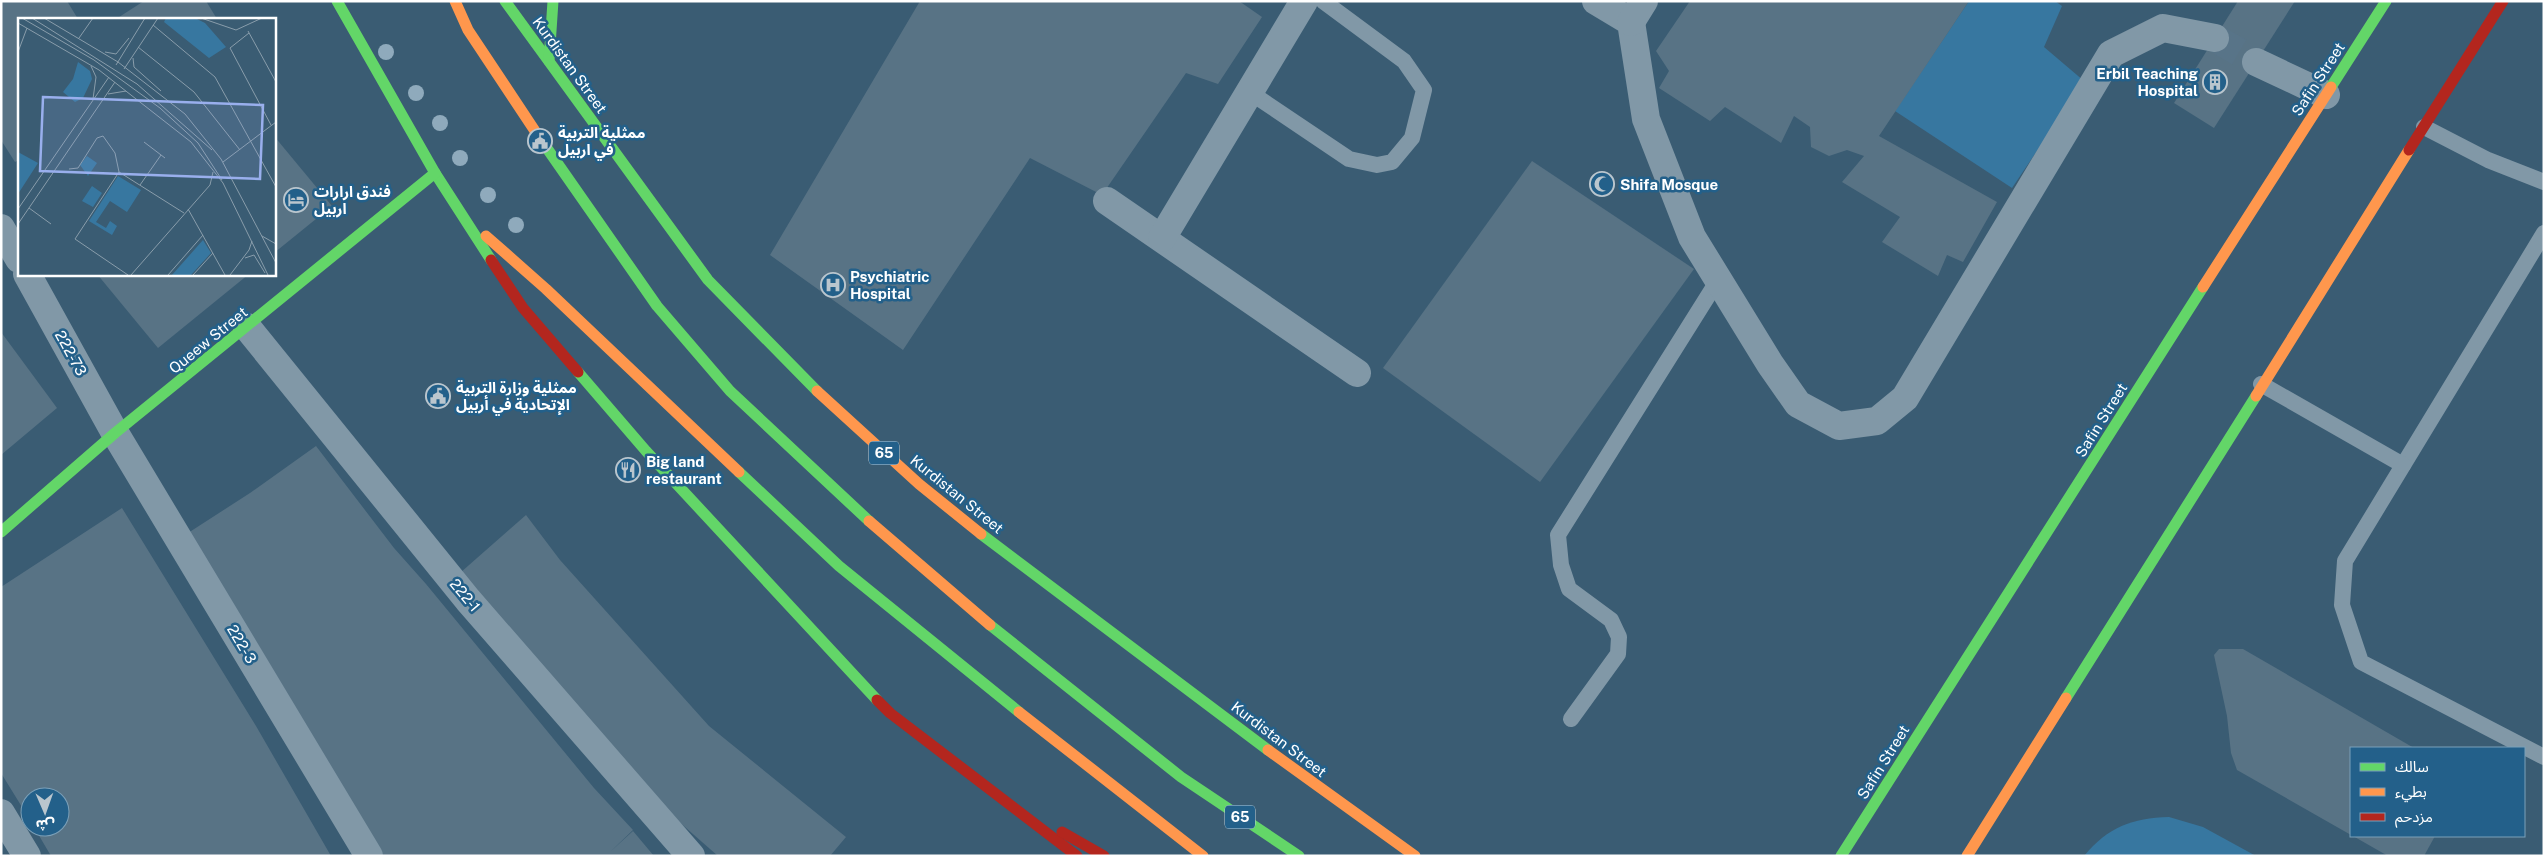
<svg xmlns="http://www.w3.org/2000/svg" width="2545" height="857" font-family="'Public Sans','Noto Sans Arabic',sans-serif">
<rect width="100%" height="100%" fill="#3a5c73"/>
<g fill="#3777a0">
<path d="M1969,1H2055L2062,6L2044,47L2084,81L2012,188L1895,111Z"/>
<path d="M2169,817L2203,827L2256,856H2084C2108,827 2132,818 2169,817Z"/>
</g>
<g fill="#587385">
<path d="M1,1H67L78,19H19V160L15,162L1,140Z"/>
<path d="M144,1H206L217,19H116Z"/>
<path d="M920,1H1239L1262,17L1218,84L1186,73L1102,195L1030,158L903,350L770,255Z"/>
<path d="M1690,1H1969L1879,136L1997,202L1963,262L1947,255L1938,276L1882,242L1900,217L1842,182L1864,156L1847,150L1829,156L1811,147L1810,127L1794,116L1781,143L1725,107L1710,121L1659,88L1669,71L1656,51Z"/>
<path d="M2238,1H2295L2214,128L2174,103Z"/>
<path d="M274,136L332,206L274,253Z"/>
<path d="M1532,161L1694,269L1540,482L1383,368Z"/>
<path d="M97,274H249L158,348Z"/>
<path d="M1,332L57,408L1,455Z"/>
<path d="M316,446L394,548L426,584L594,788L633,830L610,852L633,831L654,856H381L188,533L250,493Z"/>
<path d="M122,508L256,726L331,856H51L34,827H60V797H30V820L1,773V587Z"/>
<path d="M526,515L560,560L709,726L846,837L830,856H718L645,792L452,580Z"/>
<path d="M2219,649H2243L2414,748H2351V835L2237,770L2231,753L2227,716L2214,655Z"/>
<path d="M2353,836H2435L2424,856H2388Z"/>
</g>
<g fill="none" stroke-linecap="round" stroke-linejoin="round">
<path stroke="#587488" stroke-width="28" stroke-dasharray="28 14" stroke-linecap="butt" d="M2215,38L2256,62"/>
<g stroke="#8198a7" stroke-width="16">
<path d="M1248,91L1349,159L1377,165L1392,162L1412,138L1424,90L1404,61L1323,1"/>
<path d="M2424,127L2488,160L2544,182"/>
<path d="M2544,233L2345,561L2342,605L2361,662L2544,757"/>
<path d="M2261,384L2403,465"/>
<path d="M1571,719L1618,654L1619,637L1611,620L1569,589L1561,565L1558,535L1718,280"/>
</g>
<g stroke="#8198a7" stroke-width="28">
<path d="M1596,1L1631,22L1646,119L1692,237L1770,364L1798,404L1839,426L1877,421L1905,398L2111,54L2163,28L2215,38"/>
<path d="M1631,22L1644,1"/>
<path d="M2256,62L2326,95"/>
<path d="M1107,201L1357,373"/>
<path d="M1,228L19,259"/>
<path d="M1162,238L1304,1"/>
<path d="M27,274L115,433L369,856"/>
<path d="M247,327L468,600L691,856"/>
<path d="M1,813L27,856"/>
</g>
<g stroke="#63d668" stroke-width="11">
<path d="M337,1L435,173L491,260"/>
<path d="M505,1L708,280L817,391"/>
<path d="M549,61L553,1"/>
<path d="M2331,87L2386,1"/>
<path d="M537,134L657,306L730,391L869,521"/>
<path d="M578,372L646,451L877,700"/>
<path d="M739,472L839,566L1019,712"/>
<path d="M1,532L115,433L435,173"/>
<path d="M981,534L1268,750"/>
<path d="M990,625L1181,777L1299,856"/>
<path d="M2066,698L2256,396"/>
<path d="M1841,856L2203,287"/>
</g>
<g stroke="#ff974d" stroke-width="11">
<path d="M455,1L468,30L537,134"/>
<path d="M486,236L546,289L739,472"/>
<path d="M2203,287L2331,87"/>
<path d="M817,391L919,484L981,534"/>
<path d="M2256,396L2409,150"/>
<path d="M869,521L990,625"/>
<path d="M1019,712L1203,856"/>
<path d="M1268,750L1415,856"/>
<path d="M1967,856L2066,698"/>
</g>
<g stroke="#b3261e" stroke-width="11">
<path d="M2409,150L2503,1"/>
<path d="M491,260L523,308L578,372"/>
<path d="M877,700L890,713L1077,856"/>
<path d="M1062,832L1104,856"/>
</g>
</g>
<g fill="#8faabc">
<circle cx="386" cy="52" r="8"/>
<circle cx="416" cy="93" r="8"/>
<circle cx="440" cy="123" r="8"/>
<circle cx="460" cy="158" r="8"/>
<circle cx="488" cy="195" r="8"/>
<circle cx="516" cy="225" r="8"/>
</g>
<defs>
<symbol id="building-ring" viewBox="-11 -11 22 22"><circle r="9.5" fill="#23608a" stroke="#bac6ce" stroke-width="1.5"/><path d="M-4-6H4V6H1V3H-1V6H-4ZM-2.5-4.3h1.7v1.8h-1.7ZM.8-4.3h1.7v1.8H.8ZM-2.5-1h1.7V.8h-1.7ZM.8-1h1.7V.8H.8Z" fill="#bac6ce"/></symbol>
<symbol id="civic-ring" viewBox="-11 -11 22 22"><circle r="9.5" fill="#23608a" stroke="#bac6ce" stroke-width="1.5"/><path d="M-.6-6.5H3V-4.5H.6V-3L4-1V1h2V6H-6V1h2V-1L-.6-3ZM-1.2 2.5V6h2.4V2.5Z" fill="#bac6ce"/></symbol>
<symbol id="mosque-ring" viewBox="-11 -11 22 22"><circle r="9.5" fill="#23608a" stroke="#bac6ce" stroke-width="1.5"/><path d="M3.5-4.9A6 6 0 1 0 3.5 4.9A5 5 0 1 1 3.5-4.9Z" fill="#bac6ce"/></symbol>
<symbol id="hotel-ring" viewBox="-11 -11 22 22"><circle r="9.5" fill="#23608a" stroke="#bac6ce" stroke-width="1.5"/><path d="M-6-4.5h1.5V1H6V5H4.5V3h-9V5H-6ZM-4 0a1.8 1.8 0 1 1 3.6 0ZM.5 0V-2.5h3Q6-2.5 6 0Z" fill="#bac6ce"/></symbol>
<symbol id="hospital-ring" viewBox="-11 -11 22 22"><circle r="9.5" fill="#23608a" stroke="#bac6ce" stroke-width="1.5"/><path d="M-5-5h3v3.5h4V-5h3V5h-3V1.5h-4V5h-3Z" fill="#bac6ce"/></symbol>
<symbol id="restaurant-ring" viewBox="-11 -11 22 22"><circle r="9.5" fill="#23608a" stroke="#bac6ce" stroke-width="1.5"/><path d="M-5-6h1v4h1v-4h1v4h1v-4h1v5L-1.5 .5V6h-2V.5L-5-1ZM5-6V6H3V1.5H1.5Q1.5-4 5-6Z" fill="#bac6ce"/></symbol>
</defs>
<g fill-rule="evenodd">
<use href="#building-ring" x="2201" y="68" width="28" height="28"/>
<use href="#civic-ring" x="526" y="127" width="28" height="28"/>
<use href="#mosque-ring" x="1588" y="170" width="28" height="28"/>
<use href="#hotel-ring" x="282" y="186" width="28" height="28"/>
<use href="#hospital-ring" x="819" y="271" width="28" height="28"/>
<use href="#civic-ring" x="424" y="382" width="28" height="28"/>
<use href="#restaurant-ring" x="614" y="456" width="28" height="28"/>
</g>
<g text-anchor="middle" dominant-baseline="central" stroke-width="5" stroke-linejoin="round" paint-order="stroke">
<g fill="#23608a" stroke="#bdcfdc" stroke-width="1">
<rect x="869" y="441.5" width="30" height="23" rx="4"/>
<rect x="1225" y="805.5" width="30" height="23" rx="4"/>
</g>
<g font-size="14" font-weight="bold" fill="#fff">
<text x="884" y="453">65</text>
<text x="1240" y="817">65</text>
</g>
<g font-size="15" fill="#fff" stroke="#23608a">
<text transform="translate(570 65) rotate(54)">Kurdistan Street</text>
<text transform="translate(2318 79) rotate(-57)">Safin Street</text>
<text transform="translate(208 340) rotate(-39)">Queew Street</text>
<text transform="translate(71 353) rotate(61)">222-73</text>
<text transform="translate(2101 420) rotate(-58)">Safin Street</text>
<text transform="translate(957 494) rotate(39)">Kurdistan Street</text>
<text transform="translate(465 595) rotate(50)">222-1</text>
<text transform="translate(242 644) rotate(59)">222-3</text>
<text transform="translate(1279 739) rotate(37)">Kurdistan Street</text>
<text transform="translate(1883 762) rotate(-58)">Safin Street</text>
</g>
<g font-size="15" font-weight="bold" fill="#fff" stroke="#23608a" text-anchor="start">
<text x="2198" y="73" text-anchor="end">Erbil Teaching<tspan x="2198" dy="17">Hospital</tspan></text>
<text x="558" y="132">ممثلية التربية<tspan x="558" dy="17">في اربيل</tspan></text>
<text x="1620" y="184">Shifa Mosque</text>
<text x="314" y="191">فندق ارارات<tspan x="314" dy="17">اربيل</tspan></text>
<text x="850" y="276">Psychiatric<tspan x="850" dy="17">Hospital</tspan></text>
<text x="456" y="387">ممثلية وزارة التربية<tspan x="456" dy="17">الإتحادية في أربيل</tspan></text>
<text x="646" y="461">Big land<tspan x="646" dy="17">restaurant</tspan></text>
</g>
</g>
<g transform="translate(18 18)">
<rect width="258" height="258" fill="#3a5c73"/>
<path d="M60,44L72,53L74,61L65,80L57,84L45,74L55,61ZM69,138L79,145L70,158L62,147ZM100,158L123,172L109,194L92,183L78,204L88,210L92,203L99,208L94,217L71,203ZM74,168L84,175L75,189L64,183Z" fill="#3777a0"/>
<path d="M148,0H177L187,5L208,29L191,40L146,4ZM0,134L20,145L0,176ZM185,222L193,235L173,257H154Z" fill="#3777a0"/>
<path fill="none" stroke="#899dab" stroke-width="1" d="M4,0L76,42L142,90L180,125L204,162M14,0L119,66L194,132M26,0L100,44L167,96L203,141L258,245M183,0L218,12L244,0M0,5L81,52L173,124L205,165L250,257M135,7L197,59L258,169M230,13L258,64M231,15L212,30L253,107M61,20L75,0M120,29L176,74L222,132M0,34L9,10M87,34L98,36L111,20M115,40L116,49L143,73M98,47L127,0M73,48L78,59L75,81M106,51L140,0M90,76L108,73M126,124L147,140M205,144L258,104M51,151L60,150L79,120L85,118L97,135L101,154L166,195M101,154L57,221L110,257M122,167L143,137M11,190L33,206M0,191L91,59M170,191L207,257M0,206L97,64M244,218L258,226M227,240L236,237L247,255M113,257L192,167L195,154M150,257L185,217M175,257L195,235M212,257L231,232L234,223"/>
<path fill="#99afed" fill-opacity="0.15" stroke="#99afed" stroke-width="2.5" d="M25,79L245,87L242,161L22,153Z"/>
<rect width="258" height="258" fill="none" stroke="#fff" stroke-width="2.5"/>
</g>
<rect width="2545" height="857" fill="none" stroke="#ffffff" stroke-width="5"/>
<rect x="2350" y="747" width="175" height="90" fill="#23608a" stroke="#7ba0b9"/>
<rect x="2360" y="763" width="25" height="8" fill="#63d668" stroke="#7ba0b9"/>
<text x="2395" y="772" font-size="15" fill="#ffffff">سالك</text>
<rect x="2360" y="788" width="25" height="8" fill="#ff974d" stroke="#7ba0b9"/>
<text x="2395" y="797" font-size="15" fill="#ffffff">بطيء</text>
<rect x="2360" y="813" width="25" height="8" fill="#b3261e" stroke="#7ba0b9"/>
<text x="2395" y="822" font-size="15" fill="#ffffff">مزدحم</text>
<g transform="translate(45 812) rotate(178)"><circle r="24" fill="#23608a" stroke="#7ba0b9"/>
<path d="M0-4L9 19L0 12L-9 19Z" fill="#bac6ce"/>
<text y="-8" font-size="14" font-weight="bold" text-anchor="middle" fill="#ffffff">ش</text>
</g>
</svg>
